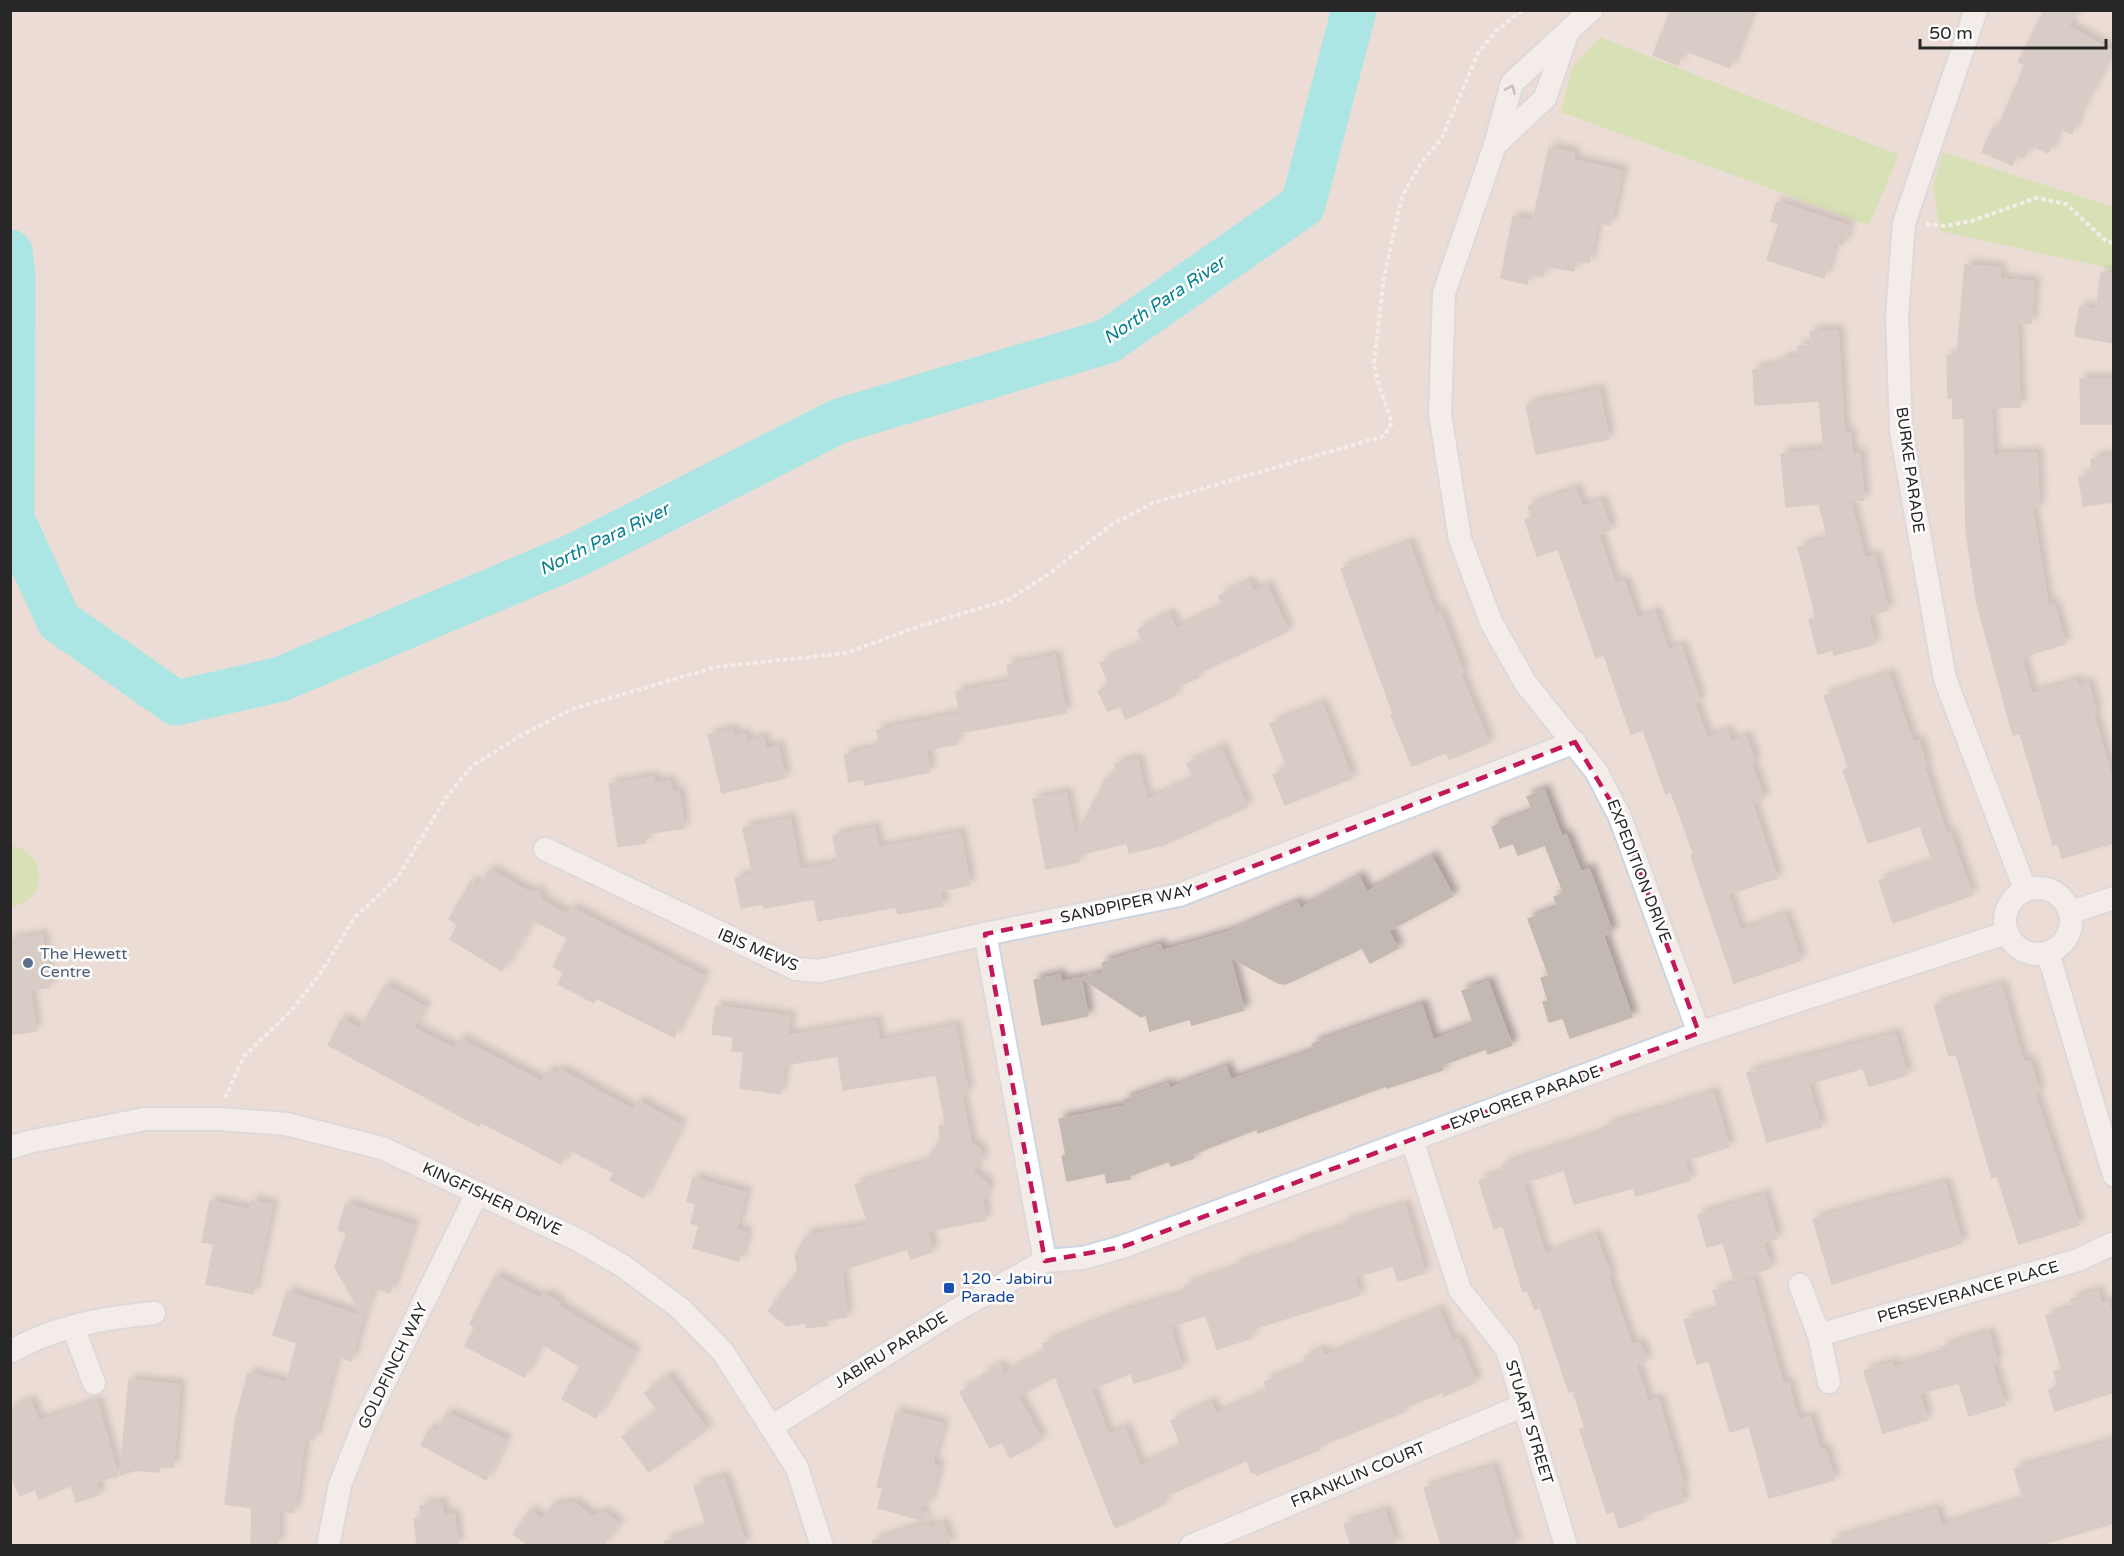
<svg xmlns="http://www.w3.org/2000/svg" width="2124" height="1556" font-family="'Varela Round',sans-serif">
<defs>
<filter id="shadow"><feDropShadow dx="5.5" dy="-5.5" stdDeviation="3" flood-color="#0004"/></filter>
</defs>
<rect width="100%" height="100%" fill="#ebddd6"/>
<g fill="#c1e68e">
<path d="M1600,37L1899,155L1869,225L1561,112L1572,68Z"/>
<path d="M1943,152L2113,207V269L1940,231L1933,186Z"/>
<path d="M11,846C48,851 49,901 11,907Z"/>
</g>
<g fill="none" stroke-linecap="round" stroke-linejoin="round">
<path stroke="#60f1f6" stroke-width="45" d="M10,252L13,275L12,519L59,621L176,703L281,679L574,556L839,421L1108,341L1303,205L1354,10"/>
</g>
<g fill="#c2b9b3" stroke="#c6b9b0" stroke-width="1.5" filter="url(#shadow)">
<path d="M1671,10H1752L1730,68L1684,50L1678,65L1653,55Z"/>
<path d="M2045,10H2076L2068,26L2112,51L2079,113L2072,134L2059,128L2048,153L2030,145L2024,158L2016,155L2012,165L1982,152L1993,128L1997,130L2025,65L2018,62Z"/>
<path d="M1549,148L1574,153L1572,160L1622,171L1610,225L1597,222L1589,263L1576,261L1574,271L1545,266L1543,277L1529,274L1527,284L1501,278L1513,217L1533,221Z"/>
<path d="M1777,202L1849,226L1843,245L1835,242L1824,278L1767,260L1779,223L1771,221Z"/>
<path d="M1965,265L2000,268V279L2034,282L2031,324L2017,322L2020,407L1991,408L1993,455L2037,453L2039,508H2032L2048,606L2054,605L2065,644L2021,657L2032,694L2076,681L2077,686L2088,683L2096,711L2093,712L2114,786V843L2062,858L2058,844L2053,845L2020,733L2013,735L1977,604L1966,532L1964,418L1953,419V398H1948L1947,356H1957Z"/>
<path d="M2101,273L2114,274V343L2075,336L2080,307L2096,310Z"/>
<path d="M1838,331L1844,433H1850L1852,455L1860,454L1864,500L1850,501L1865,559L1875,556L1888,610L1868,615L1875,644L1834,655L1833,650L1818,654L1809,620L1816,617L1798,547L1828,539L1819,504L1786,507L1781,454L1824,450L1819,401L1755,405L1753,370L1782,364V359L1799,358L1798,346L1811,345L1810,332Z"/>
<path d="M2080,379H2114V424H2081Z"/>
<path d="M1599,390L1609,439L1536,454L1526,405Z"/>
<path d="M2114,455V502L2083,506L2079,477L2093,475L2091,459Z"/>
<path d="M1576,489L1582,507L1601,501L1611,530L1598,534L1615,584L1624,581L1637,619L1655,612L1668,650L1681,646L1700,701L1694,703L1707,738L1727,731L1731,742L1746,737L1755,762L1751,763L1764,799L1752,803L1777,878L1728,894L1740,931L1785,915L1801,960L1734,983L1691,856L1694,855L1671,792L1666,794L1643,730L1631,734L1604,655L1596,658L1558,549L1537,556L1525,520L1532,518L1528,506Z"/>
<path d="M1409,543L1435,613L1440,612L1463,672L1460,674L1489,743L1449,759L1446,752L1412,766L1391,715L1393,714L1341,569Z"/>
<path d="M1249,582L1253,592L1267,586L1288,631L1197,674L1199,677L1173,689L1176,695L1126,719L1120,706L1108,711L1098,691L1110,685L1100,663L1143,643L1138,630L1169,614L1176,629L1224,606L1219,596Z"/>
<path d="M1055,656L1066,713L954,734L957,744L926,750L930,772L865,785L864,779L849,782L844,755L880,747L877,730L960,714L956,692L1010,682L1007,665Z"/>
<path d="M1889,674L1913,743L1919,741L1926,765L1924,766L1946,834L1950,833L1972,895L1893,923L1879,881L1933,862L1920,826L1868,843L1843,770L1849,768L1824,696Z"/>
<path d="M1322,704L1352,778L1285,805L1273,775L1288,769L1270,724Z"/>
<path d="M733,730L734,737L745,734L746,742L763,738L766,749L778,746L785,778L722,793L708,735Z"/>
<path d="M1221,748L1247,807L1164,845L1129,853L1127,843L1078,855L1079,862L1046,869L1033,799L1066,793L1075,838L1106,778L1117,775L1115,764L1137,759L1147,800L1194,779L1187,764Z"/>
<path d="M653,777L654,783L670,781L672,793L679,792L684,828L644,834L645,843L618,847L609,784Z"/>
<path d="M1544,790L1562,837L1566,835L1581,872L1589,869L1612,932L1603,935L1632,1017L1570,1038L1563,1018L1549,1022L1543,1002L1548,1001L1541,978L1549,976L1528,919L1558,908L1554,897L1564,894L1545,845L1518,855L1513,843L1500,848L1492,827L1533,811L1527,797Z"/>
<path d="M790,819L800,870L838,863L833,836L874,828L878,848L960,833L970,885L940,891L943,906L898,914L896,907L818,921L814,899L764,908L763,904L741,908L735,878L753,875L743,828Z"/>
<path d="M1432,857L1453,896L1388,931L1398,948L1370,963L1362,948L1286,984L1278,983L1230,957L1244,1010L1192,1025L1190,1019L1150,1031L1146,1015L1141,1017L1082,978L1105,973L1102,963L1160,945L1162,951L1230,932L1291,905L1298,903L1300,909L1359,877L1367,892Z"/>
<path d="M490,870L530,893L539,891L541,900L567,915L571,908L704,976L674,1037L596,998L594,1003L558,984L564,973L553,967L568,938L533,920L502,971L450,939L458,925L449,919L471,882L478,886Z"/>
<path d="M42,935L50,987L30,990L36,1031L10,1035V940Z"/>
<path d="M1060,975L1061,982L1081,978L1088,1016L1042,1025L1034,980Z"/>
<path d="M1488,982L1512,1045L1488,1054L1486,1049L1442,1065L1443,1070L1387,1088L1386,1086L1258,1133L1257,1129L1193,1154L1194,1158L1171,1166L1169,1161L1129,1176L1130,1179L1107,1183L1105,1173L1067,1181L1062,1156L1066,1155L1059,1119L1126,1106L1124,1100L1168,1084L1169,1089L1226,1067L1231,1080L1315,1051L1312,1044L1422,1005L1433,1040L1474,1025L1462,991Z"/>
<path d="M385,985L425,1007L413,1028L455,1049L460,1039L542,1082L549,1071L557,1075L560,1070L633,1110L638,1101L681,1125L643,1198L610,1180L614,1173L569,1149L561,1164L481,1122L479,1126L328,1045L342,1019L360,1029Z"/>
<path d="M2001,985L2023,1062L2030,1061L2039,1091L2034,1093L2079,1225L2019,1244L1997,1176L1992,1178L1956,1054L1949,1056L1934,1005Z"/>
<path d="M716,1006L790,1017L787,1036L876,1021L879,1041L955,1026L968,1093L961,1094L971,1143L980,1150L982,1158L972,1172L987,1183L988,1191L982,1200L986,1220L927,1231L933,1251L911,1259L907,1249L842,1270L847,1317L826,1320L827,1325L806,1328V1323L787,1326L768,1311L798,1271L795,1255L807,1235L869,1226L855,1185L924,1163L941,1139L939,1126L946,1125L936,1075L843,1090L838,1056L784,1065L780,1094L740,1088L744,1052L732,1051L734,1037L712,1034Z"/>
<path d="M1895,1034L1907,1075L1869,1086L1863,1068L1808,1084L1821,1127L1767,1142L1747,1073Z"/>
<path d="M1713,1093L1729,1147L1684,1161L1690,1180L1636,1196L1633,1188L1574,1204L1564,1170L1523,1183L1545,1255L1595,1235L1611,1276L1608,1277L1632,1345L1640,1343L1646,1361L1636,1365L1648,1402L1658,1399L1684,1486L1679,1487L1684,1502L1643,1515L1644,1519L1619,1528L1614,1511L1607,1513L1580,1430L1585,1428L1573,1391L1569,1392L1540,1307L1535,1310L1527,1290L1523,1292L1503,1226L1494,1229L1479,1181L1503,1172L1502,1165L1606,1132L1604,1127Z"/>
<path d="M693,1178L746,1193L736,1230L747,1233L739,1261L693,1248L699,1226L691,1223L696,1204L687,1201Z"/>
<path d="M1945,1183L1962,1243L1832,1284L1813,1219Z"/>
<path d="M1764,1195L1777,1238L1763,1242L1771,1268L1734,1279L1723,1243L1707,1247L1698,1215Z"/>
<path d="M210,1201L250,1210L252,1201L272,1205L253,1294L206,1284L214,1244L202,1242Z"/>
<path d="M346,1204L413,1225L390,1293L373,1287L363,1317L335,1267L347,1233L338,1230Z"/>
<path d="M1405,1205L1425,1273L1398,1281L1393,1266L1354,1277L1360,1295L1250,1330L1252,1338L1217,1349L1206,1316L1170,1326L1182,1368L1134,1383L1131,1373L1091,1389L1108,1435L1125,1428L1140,1466L1182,1447L1171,1421L1211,1403L1216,1414L1268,1392L1264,1382L1307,1365L1304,1357L1322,1350L1324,1356L1342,1350L1439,1310L1452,1341L1458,1339L1476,1382L1444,1396L1442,1392L1402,1409L1404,1412L1317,1447L1319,1450L1257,1475L1255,1472L1252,1473L1247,1460L1161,1498L1164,1504L1115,1528L1055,1376L1018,1397L1042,1440L1010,1458L1002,1442L990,1448L960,1392L985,1379L982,1375L1000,1365L1004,1374L1046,1352L1043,1344L1123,1312L1187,1293L1185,1286L1236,1269L1235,1265L1294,1246V1244L1343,1228L1342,1224Z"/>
<path d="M495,1276L541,1299L543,1294L560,1303L558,1306L635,1352L596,1418L562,1399L580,1367L541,1343L524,1377L465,1346L475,1327L470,1324Z"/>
<path d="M1753,1279L1783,1384L1788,1383L1798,1420L1810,1417L1820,1450L1825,1449L1834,1480L1769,1498L1749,1426L1730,1432L1709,1361L1697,1364L1684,1320L1719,1310L1713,1291Z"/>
<path d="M2098,1291L2101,1304L2108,1302L2114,1320V1392L2055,1411L2049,1390L2059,1387L2054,1372L2062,1370L2046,1316L2074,1308L2071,1299Z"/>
<path d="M287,1292L363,1317L351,1361L336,1356L314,1440L305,1438L294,1513L279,1511L278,1545H251L252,1508L225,1504L235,1422L248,1373L287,1383L297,1343L273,1335Z"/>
<path d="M1989,1333L1997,1362L1992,1364L2005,1405L1969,1416L1959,1383L1919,1393L1927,1420L1883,1433L1864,1371L1892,1363L1893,1368L1944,1353L1942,1347Z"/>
<path d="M668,1376L707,1429L649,1472L622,1437L658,1411L645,1393Z"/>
<path d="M129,1380L180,1385L173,1468L159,1466V1472L136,1470L120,1475Z"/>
<path d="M30,1401L39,1421L97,1402L118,1476L96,1482L99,1495L76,1502L71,1485L39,1499L35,1489L20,1496L10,1473V1410Z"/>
<path d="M896,1412L943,1424L932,1464L939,1466L929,1502L920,1507L926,1521L878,1508L883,1488L877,1487Z"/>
<path d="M447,1413L506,1440L486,1480L421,1445L430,1428L437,1431Z"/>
<path d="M2114,1441V1523L2040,1545H1833L1832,1540L1936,1509L1941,1526L2024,1500L2014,1469Z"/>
<path d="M1493,1467L1516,1545H1441L1424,1488Z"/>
<path d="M724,1477L746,1545H665V1541L707,1528L694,1486Z"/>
<path d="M442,1503L443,1515L454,1514L458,1545H417L414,1519L422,1518L420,1506Z"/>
<path d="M574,1503L590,1515L586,1518L604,1513L619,1524L603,1545H528L513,1534L530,1511L542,1520L552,1506Z"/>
<path d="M1385,1511L1396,1545H1351L1344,1524Z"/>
<path d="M943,1523L950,1545H873L872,1541L928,1524L930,1529Z"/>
</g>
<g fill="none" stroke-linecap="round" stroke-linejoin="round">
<defs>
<g id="street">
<path d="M1591,10L1512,83L1495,145L1444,293L1440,414L1460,539L1491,622L1526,684L1596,771L1620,817L1699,1033"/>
<path d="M1976,10L1904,223L1897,316L1901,431L1945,679L2025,889"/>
<path d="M1495,145L1545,98L1566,37"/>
<path d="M545,849L796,969L819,971L985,934"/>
<circle cx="2038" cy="921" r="33"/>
<path d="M2071,912L2114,898"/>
<path d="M2048,953L2114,1175"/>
<path d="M1412,1140L1460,1290L1507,1349L1566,1546"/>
<path d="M10,1148L28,1142L145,1119H221L286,1124L382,1148L576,1239L623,1266L681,1309L723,1352L797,1468L822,1546"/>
<path d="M1045,1261L985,934L1179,895L1575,742"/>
<path d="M1800,1285L1819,1335L1829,1382"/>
<path d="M73,1327L94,1383"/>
<path d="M1819,1335L2078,1260L2114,1243"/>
<path d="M10,1352C54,1326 104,1318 154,1313"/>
<path d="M771,1427L953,1312L1045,1261L1083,1258L1122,1247L1699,1033L2006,933"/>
<path d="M328,1546L340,1485L364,1424L477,1193"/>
<path d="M1191,1546L1524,1405"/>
</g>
</defs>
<use href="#street" stroke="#ccd5e1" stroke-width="26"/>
<g stroke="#fff" stroke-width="4" stroke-dasharray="4.5 3" stroke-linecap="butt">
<path d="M1926,224L1945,226L1972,221L2036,198L2066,204L2106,241L2114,243"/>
<path d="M225,1098L244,1056L290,1012L320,974L355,917L397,878L447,796L472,766L520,736L572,709L716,667L846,653L920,626L1008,600L1049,574L1111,525L1153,503L1384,436L1392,423L1377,380L1374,363L1384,277L1402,196L1421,163L1442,138L1479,51L1498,29L1523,10"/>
</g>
<use href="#street" stroke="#fff" stroke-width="22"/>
</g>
<defs><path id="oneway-chevron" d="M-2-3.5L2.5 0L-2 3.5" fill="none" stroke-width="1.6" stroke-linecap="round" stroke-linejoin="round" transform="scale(1.5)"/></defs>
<use stroke="#9e9e9e" href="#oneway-chevron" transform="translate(1511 89) rotate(-68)"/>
<path d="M0 0H2124V1556H0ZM1575,742L1620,817L1699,1033L1122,1247L1045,1261L985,934L1179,895Z" fill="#ebddd6" fill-opacity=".55" fill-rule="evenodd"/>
<path fill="none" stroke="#c2185b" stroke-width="4.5" stroke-dasharray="12 8" stroke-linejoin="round" d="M1575,742L1620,817L1699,1033L1122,1247L1045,1261L985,934L1179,895Z"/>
<circle fill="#5c6f8a" stroke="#fff" stroke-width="2" cx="28" cy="963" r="6"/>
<rect fill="#1a4fb4" stroke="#fff" stroke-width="2" x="943" y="1282" width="12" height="12" rx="3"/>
<g text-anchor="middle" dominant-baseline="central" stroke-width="5" stroke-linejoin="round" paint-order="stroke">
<g font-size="16" fill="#272727" stroke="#fff">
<text transform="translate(1910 470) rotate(82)">BURKE PARADE</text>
<text transform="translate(1639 871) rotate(69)">EXPEDITION DRIVE</text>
<text transform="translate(1127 904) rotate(-12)">SANDPIPER WAY</text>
<text transform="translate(758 950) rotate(23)">IBIS MEWS</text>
<text transform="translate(1525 1098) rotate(-20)">EXPLORER PARADE</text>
<text transform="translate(492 1199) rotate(25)">KINGFISHER DRIVE</text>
<text transform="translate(1968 1292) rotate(-16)">PERSEVERANCE PLACE</text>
<text transform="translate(891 1350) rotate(-32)">JABIRU PARADE</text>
<text transform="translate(393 1366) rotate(-64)">GOLDFINCH WAY</text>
<text transform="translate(1529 1422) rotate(73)">STUART STREET</text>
<text transform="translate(1358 1475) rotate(-23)">FRANKLIN COURT</text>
</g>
<g font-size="16" fill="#4e5e75" stroke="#fff" text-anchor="start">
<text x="40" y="954">The Hewett<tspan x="40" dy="18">Centre</tspan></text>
</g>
<g font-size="16" fill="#164399" stroke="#fff" text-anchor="start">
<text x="961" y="1279">120 - Jabiru<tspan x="961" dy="18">Parade</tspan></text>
</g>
<g font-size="18" font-style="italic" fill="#05808f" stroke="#fff">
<text transform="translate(1164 300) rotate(-34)">North Para River</text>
<text transform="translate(604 539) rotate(-26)">North Para River</text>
</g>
</g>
<rect width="2124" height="1556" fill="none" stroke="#272727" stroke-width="24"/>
<path d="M1920 39v9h186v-9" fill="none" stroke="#272727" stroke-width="3"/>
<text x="1929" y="39" font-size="18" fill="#272727" stroke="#ffffff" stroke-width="4.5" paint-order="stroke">50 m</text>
</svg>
